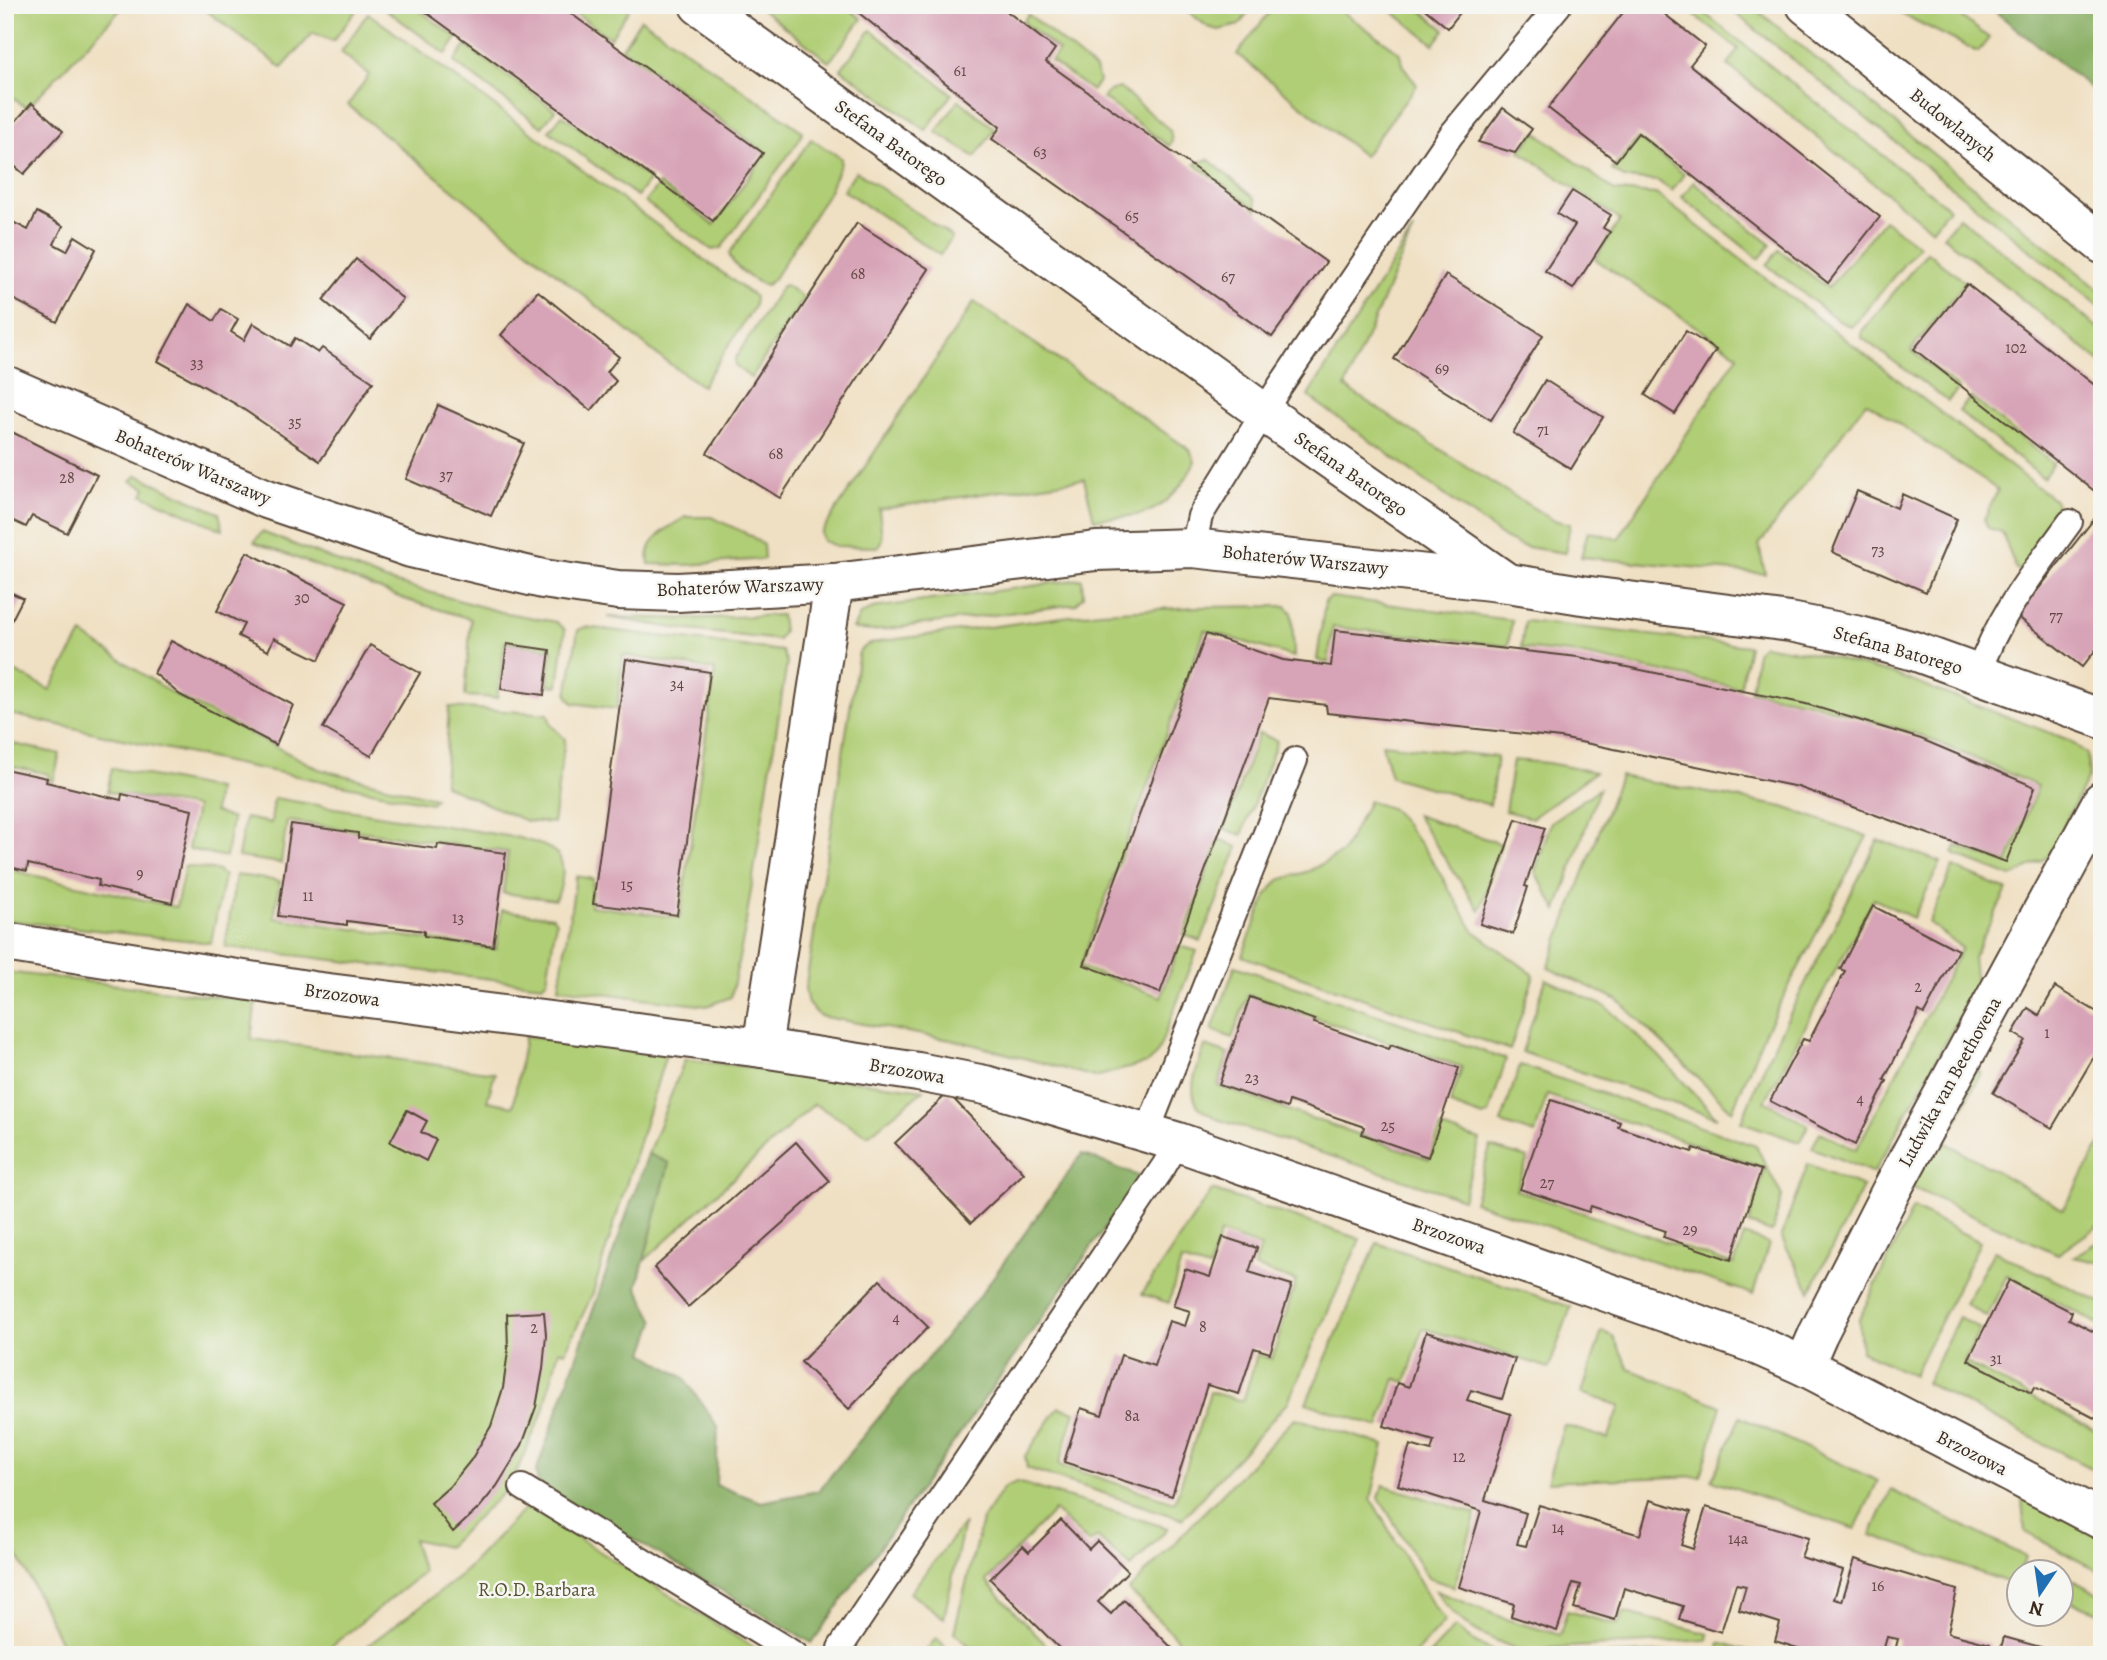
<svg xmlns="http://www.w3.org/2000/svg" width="2107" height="1660" font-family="Alegreya,serif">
<rect width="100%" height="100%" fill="#f6f6f2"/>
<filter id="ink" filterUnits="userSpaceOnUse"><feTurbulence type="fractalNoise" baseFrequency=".0143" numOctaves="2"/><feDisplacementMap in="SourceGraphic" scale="14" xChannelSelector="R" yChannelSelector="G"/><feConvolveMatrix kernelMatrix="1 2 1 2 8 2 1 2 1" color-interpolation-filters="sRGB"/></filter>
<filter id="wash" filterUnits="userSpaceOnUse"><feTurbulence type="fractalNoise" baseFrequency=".00686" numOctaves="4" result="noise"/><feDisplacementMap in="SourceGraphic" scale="28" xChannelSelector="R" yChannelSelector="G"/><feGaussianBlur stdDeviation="1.57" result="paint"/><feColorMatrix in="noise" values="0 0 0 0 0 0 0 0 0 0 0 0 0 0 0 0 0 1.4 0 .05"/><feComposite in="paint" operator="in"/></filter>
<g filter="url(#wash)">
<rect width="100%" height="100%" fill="#f0e0c3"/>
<g fill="#b0ce76" stroke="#767c4a" stroke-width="2">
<path d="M5,5H125L27,108L5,92Z"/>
<path d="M199,5H357L359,7L333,41L313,33L282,68Z"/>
<path d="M380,5H412L457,38L446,54Z"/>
<path d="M564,5H623L629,10L610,38Z"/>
<path d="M757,5H844L862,19L829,62Z"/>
<path d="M1180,5H1254L1239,25L1219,30L1208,27Z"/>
<path d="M1275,5H1339L1340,10L1399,52L1404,67L1417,85L1364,156L1237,54Z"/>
<path d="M1384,5H1414L1445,30L1434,44Z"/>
<path d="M1681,5H1694L1949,208L1932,230L1728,65L1738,49Z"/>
<path d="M1725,5H1751L2102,292V308Z"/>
<path d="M1884,5H1946L1989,38L1978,52Z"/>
<path d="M368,13L755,297L754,307L702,386L660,357L348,105L369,75L341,52Z"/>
<path d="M1028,14L1095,69L1099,81L1092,91L1051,61L1059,51L1023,22Z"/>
<path d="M641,19L802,131L800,139L721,248L712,250L645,202L659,184L714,225L766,153L622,48Z"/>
<path d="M871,30L952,94L926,130L841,69Z"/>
<path d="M466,46L555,110L542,127L454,62Z"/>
<path d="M1120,88L1170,130L1172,140L1169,146L1103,98L1109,91Z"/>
<path d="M959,100L995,129L975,157L936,132Z"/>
<path d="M562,115L650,179L637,196L549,131Z"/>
<path d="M1536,132L1615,191L1656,194L2056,501L2060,524L2023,570L2016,569L2002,532L1988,528L1984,519L1998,490L1866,402L1759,545L1765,574L1581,557L1588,531L1618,539L1738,355L1595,259L1620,220L1520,151Z"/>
<path d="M1638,138L1684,174L1672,191L1658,181L1624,178L1612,170Z"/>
<path d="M811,139L841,158V163L828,193L773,280L766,285C754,282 732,266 729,254Z"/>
<path d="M1208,159L1255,199L1257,210L1195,164Z"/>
<path d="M856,171L952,237L940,255L843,190Z"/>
<path d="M1694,182L1771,245L1759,259L1682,197Z"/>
<path d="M1959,217L2102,331V363L1943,236Z"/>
<path d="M1884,220L1919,246L1852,327L1839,321L1767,265L1779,250L1828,288Z"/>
<path d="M1413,230L1345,387L1475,472L1553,520L1570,524L1565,553L1521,546L1504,538L1308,396Z"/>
<path d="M1927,252L1965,282L1911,350L1959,389L1948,401L1862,338V331Z"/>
<path d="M786,285L804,298L751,378L735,366V359L782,286Z"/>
<path d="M974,302L1190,450L1195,461C1186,482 1167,506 1145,513C1129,518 1110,517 1094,519L1084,479L879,509L882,539L878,547L836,546L823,541L821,533Z"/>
<path d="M1971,397L2053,464L2043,478L1959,411Z"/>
<path d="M137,475L219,513L223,530L143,495L146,488L131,481Z"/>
<path d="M686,517H711L750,535L763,545L764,559L687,565L649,564C644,540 668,527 686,517Z"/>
<path d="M262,532L385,580L501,612L556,622L565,630L558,686L548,685L552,649L505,642L497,698L465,696L471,619L407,600L254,542Z"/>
<path d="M1082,579L1083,596L1076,604L872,631L853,629L860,615L873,608Z"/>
<path d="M1331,597L1512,620L1508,646L1333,627L1328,663L1317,660L1325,601Z"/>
<path d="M1286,606L1292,613L1294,657L1205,630L1080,967L1161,997L1179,946L1197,951L1157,1054L1147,1063L1095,1077L967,1043L820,1016L808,1004L805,990L859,652L867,645L883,641L1100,612L1197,607Z"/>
<path d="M781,615L783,632L778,640L680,629L607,617L685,619Z"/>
<path d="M1525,621L1749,646L1740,688L1578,654L1521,648Z"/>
<path d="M585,627L782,651L787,663L744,934L731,997L707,1006L559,988L576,876L593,879L590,906L680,918L715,670L623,655L617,709L573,703L567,695L578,630Z"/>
<path d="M82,634L173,694L319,769L435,798L431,803L231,763L5,713L12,674L5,672V666L50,690Z"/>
<path d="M1763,645L1821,655L1893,674L2069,740L2087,754L2089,775L2049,856L2012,877L1953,854L1956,846L2007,864L2038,786L1923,736L1808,702L1751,691L1757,651Z"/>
<path d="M449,707L548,714L551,725L565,739L553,823L526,821L444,785Z"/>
<path d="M1259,733L1277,741L1242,835L1224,829Z"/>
<path d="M5,742L60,754L53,782L48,780L49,774L5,765Z"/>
<path d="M1382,744L1497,757L1490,805L1391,777Z"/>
<path d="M1513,760L1548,763L1595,772L1532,818L1505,811Z"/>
<path d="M112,768L217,789L214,812L232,819L226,857L188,849L196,807L107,792Z"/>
<path d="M1620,776L1783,807L1867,836L1763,1036L1732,1111L1618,1000L1548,968Z"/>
<path d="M1599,789L1594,803L1557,910L1535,872L1551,822Z"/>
<path d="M274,798L519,838C543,845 567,848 562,879C561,887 559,894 555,900L503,893L508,852L287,821L281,863L238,857L245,818L271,823Z"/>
<path d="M1369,801L1393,809L1429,855L1474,931L1534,975L1510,1050L1242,956L1267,894L1279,880L1309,871L1342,853Z"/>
<path d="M1416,815L1501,844L1480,911Z"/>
<path d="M1219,839L1238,847L1201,941L1184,935Z"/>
<path d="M1878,840L1941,862L1913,918L1874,899L1765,1101L1808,1125L1800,1142L1741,1122L1771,1051Z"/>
<path d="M185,866L219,871L224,876L211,943L5,920V869L176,907Z"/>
<path d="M1953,867L2007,890L1973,957L1976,986L1874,1173L1812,1148L1820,1132L1856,1150L1962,948L1929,923Z"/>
<path d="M236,875L280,881L274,918L496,949L502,910L553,917L556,922L547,980L542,985L225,947Z"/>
<path d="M1235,966L1506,1059L1489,1114L1483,1117L1450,1105L1462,1067L1248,995L1232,1038L1212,1030Z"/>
<path d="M5,972L256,1001L251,1039L495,1073L487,1101L513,1106L525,1036L666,1054L593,1293L565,1352L559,1350L543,1412L510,1486L447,1547L413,1539L423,1573L320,1655H67L5,1529Z"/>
<path d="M1546,979L1606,1007L1657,1054L1717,1118L1522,1052Z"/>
<path d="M1205,1046L1228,1054L1218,1086L1429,1159L1441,1128L1480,1140L1463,1199L1217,1119C1212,1115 1202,1111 1198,1106C1186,1088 1199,1064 1205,1046Z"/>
<path d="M685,1059L924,1090L868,1135L814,1104L644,1261L669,1163L648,1154Z"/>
<path d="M1520,1065L1756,1146L1782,1196L1772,1232L1748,1224L1765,1168L1547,1095L1535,1134L1501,1123Z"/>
<path d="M1972,1069L1981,1073L1945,1142L2063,1209L2102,1142V1223L2058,1254L1909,1186Z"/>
<path d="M1490,1147L1528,1158L1516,1190L1734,1265L1744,1235L1769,1244L1753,1294L1474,1202Z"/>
<path d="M1808,1164L1863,1187L1810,1291L1781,1237Z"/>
<path d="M1212,1190L1360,1239L1288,1402L1182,1519L1027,1468L1025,1456L1059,1407L1075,1412L1059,1465L1175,1502L1210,1392L1243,1401L1257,1355L1272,1359L1296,1281L1254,1267L1261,1247L1220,1233L1209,1269L1181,1261L1169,1303L1142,1294Z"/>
<path d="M1913,1208L1980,1242L1913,1376L1861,1351L1859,1319Z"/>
<path d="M2102,1239V1263L2073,1257Z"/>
<path d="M1377,1243L1571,1307L1549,1368L1423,1328L1406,1382L1395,1379L1379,1427L1306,1403Z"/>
<path d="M1994,1251L2102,1303V1326L2007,1275L1987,1317L1965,1304Z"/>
<path d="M1959,1317L1980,1329L1964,1362L2102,1434V1474L1926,1383Z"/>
<path d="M1602,1331L1613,1336L1629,1369L1721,1406L1701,1476L1547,1482L1564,1425L1608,1439L1620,1406L1582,1393Z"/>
<path d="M1740,1417L1878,1481L1855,1529L1712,1480Z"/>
<path d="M1295,1418L1384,1445L1371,1499L1433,1605L1445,1621L1414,1655H1193L1129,1590Z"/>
<path d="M1017,1482L1168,1528L1131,1567L1097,1537L1089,1543L1054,1511L986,1581L1047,1646L1039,1655H979L954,1632L982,1520L1004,1487Z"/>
<path d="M1383,1485L1476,1514L1454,1587L1428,1578L1379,1498Z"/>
<path d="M1891,1490L2026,1557L2013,1584L1871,1535Z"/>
<path d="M2021,1490L2102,1535V1573L2025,1532Z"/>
<path d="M527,1506L765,1655H355L458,1578Z"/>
<path d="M964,1523L944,1618L910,1593Z"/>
<path d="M2062,1575L2102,1595V1613L2062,1599Z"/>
<path d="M1436,1591L1509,1620L1560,1635L1567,1611L1618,1625L1623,1612L1709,1634L1708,1640L1551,1648L1538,1655H1532C1491,1639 1462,1631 1436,1591Z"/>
<path d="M1455,1627L1477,1644L1505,1655H1429Z"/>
<path d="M936,1638L955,1655H956H923Z"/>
<path d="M1720,1642L1761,1655H1718Z"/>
<path d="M1708,1651L1707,1655H1605Z"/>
</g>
<g fill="#8cb167" stroke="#646e42" stroke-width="2">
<path d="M1987,5H2102V97Z"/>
<path d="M648,1154L669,1163L637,1287L655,1321L644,1353L684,1378L718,1427L716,1485L761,1502L818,1491L981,1294L1082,1154L1141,1177L812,1643L538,1484L536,1472Z"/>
</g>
<g id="blocks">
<g fill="#d7a3b6">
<path d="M416,5H559L763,153L713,221Z"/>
<path d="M849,5H999L1055,49L1046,62L1326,262L1272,337L992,139L1000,127Z"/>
<path d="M1420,5H1466L1448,28Z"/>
<path d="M1629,5H1653L1705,46L1690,65L1880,217L1828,283L1638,133L1616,161L1548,108Z"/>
<path d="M32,103L63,131L24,174L5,158V133Z"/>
<path d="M1503,108L1532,129L1515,153L1478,142Z"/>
<path d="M1572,191L1611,215L1603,228L1610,232L1573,289L1545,271L1575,225L1557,214Z"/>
<path d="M37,212L63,226L54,244L67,251L75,236L96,249L57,322L5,295V218L28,230Z"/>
<path d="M857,223L929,269L780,498L707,453Z"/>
<path d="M356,259L403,299L370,339L323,300Z"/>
<path d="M1446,275L1543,335L1491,420L1394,359Z"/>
<path d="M1967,284L2102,391V497L1914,349Z"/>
<path d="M538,291L619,357L607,372L616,381L591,411L501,335Z"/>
<path d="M189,304L214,321L221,309L238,319L231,332L244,340L253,323L290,346L295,338L318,353L322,348L373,382L320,461L234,403L158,361Z"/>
<path d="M1686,331L1716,350L1675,414L1645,395Z"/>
<path d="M1545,380L1603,417L1571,469L1513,433Z"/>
<path d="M438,405L524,443L491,516L406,479Z"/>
<path d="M6,429L97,475L67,533L32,516L26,527L5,517Z"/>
<path d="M1857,491L1897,508L1902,494L1957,519L1926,592L1832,552Z"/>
<path d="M2102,509V642L2082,667L2017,616Z"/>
<path d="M247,552L347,602L319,660L274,638L268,651L238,636L244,624L217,611Z"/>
<path d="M5,590L23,598L5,633Z"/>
<path d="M1335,630L1578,657L1806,704L1921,739L2035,787L2006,862L1798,787L1561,738L1327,713L1326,705L1269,698L1160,993L1084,965L1206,634L1283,660L1331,666Z"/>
<path d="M171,641L293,705L276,745L180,695L154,673Z"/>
<path d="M507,644L550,650L544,695L501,689Z"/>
<path d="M370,645L420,673L371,756L323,728Z"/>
<path d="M626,659L710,672L677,915L593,904Z"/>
<path d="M5,769L47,778L46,782L121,800L122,794L192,810L172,903L98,886L99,880L28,864L27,871L5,866Z"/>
<path d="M1516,819L1545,828L1525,886L1528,887L1513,934L1480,924Z"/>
<path d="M291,824L358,833V838L437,849L438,844L506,853L493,946L424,936V931L347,921V925L278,916Z"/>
<path d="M1873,906L1958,950L1924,1014L1919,1011L1884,1080L1887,1081L1855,1145L1770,1101L1803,1039L1809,1041L1845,971L1840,969Z"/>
<path d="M2055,987L2102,1015V1043L2052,1128L1993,1093L2025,1040L2013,1033L2028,1008L2039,1015Z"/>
<path d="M1250,997L1315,1020L1314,1023L1389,1049L1391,1045L1459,1068L1428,1157L1362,1134L1364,1127L1289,1101L1287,1108L1219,1085Z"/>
<path d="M948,1093L1024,1173L971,1223L895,1143Z"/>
<path d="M1551,1100L1620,1122L1618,1127L1692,1152L1694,1148L1761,1170L1731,1260L1663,1237L1666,1231L1591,1206L1589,1212L1520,1189Z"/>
<path d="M407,1110L427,1121L421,1132L436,1140L426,1161L390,1142Z"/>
<path d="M796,1142L830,1181L688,1307L654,1268Z"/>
<path d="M1223,1237L1257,1248L1249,1272L1292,1285L1270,1353L1254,1348L1239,1394L1207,1385L1172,1496L1064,1462L1081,1408L1102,1415L1121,1355L1154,1366L1169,1321L1185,1326L1190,1311L1173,1306L1185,1269L1210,1277Z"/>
<path d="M880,1280L928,1327L849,1409L801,1362Z"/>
<path d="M2009,1280L2072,1312L2069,1319L2102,1336V1422L2035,1387L2031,1393L1968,1360Z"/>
<path d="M544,1312L546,1335L543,1369L536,1407L522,1445L497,1486L479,1508L453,1532L431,1503L450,1486L471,1460L491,1426L503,1388L508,1351L507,1314Z"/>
<path d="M1426,1332L1515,1359L1502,1399L1471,1390L1467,1400L1511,1414L1485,1500L1526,1513L1517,1544L1526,1546L1539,1505L1640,1535L1650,1500L1691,1512L1681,1545L1693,1549L1706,1507L1808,1538L1801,1557L1843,1570L1834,1599L1842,1601L1855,1559L1957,1590L1948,1633L1990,1644L1988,1655H1894L1898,1639L1887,1637L1882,1655H1820L1775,1641L1780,1623L1739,1610L1746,1586L1736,1584L1721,1632L1679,1619L1683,1606L1624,1588L1615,1620L1574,1608L1581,1585L1573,1583L1557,1631L1511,1616L1514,1604L1459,1587L1481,1511L1398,1485L1410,1445L1431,1451L1434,1441L1384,1426L1397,1383L1409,1387Z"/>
<path d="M1061,1520L1089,1549L1097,1541L1128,1571L1098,1602L1111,1614L1124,1600L1179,1655H1066L990,1579L1023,1546L1029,1552Z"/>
<path d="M2004,1637L2066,1654L2065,1655H1999Z"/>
</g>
</g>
</g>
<g filter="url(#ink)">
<use href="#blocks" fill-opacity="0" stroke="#564537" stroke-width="2"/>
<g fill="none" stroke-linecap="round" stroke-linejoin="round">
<defs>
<g id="service">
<path d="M1193,548L1200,516L1280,386L1451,135L1559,5"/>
<path d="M1978,674C1999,614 2033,573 2070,522"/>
<path d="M1147,1132L1295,760"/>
<path d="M522,1487L796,1655"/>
<path d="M840,1648L1164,1166L1178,1142"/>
</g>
<g id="minor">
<path d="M699,5L1263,412L1503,580"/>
<path d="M5,385L267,499L411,548L543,579L618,590L678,592L834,583L1096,551L1193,548L1508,583L1582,595L1790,622L1860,636L1914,651L2102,719"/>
<path d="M5,942L313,991L762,1048L918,1072L985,1085L1178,1142L1752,1343L1804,1366L2102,1520"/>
<path d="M762,1048L834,583"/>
<path d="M1804,1366L1818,1334L1892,1189L2102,801"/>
</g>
<path id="tertiary" d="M1806,5L2102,244"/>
</defs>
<use href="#service" stroke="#564537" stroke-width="28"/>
<use href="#minor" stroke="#564537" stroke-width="42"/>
<use href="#tertiary" stroke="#564537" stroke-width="42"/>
<use href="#service" stroke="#fff" stroke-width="24"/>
<use href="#minor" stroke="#fff" stroke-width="38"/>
<use href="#tertiary" stroke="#fff" stroke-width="38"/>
</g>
</g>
<g text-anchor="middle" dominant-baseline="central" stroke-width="5" stroke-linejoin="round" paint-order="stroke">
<g font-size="16" fill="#624844">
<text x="960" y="71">61</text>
<text x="1040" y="152">63</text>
<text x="1132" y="216">65</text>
<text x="858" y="274">68</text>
<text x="1228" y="277">67</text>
<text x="2016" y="348">102</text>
<text x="197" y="363">33</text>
<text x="1442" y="369">69</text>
<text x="295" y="422">35</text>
<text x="1543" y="430">71</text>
<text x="776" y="454">68</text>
<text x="446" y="475">37</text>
<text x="67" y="478">28</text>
<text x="1878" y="550">73</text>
<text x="302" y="598">30</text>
<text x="2056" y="616">77</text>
<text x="677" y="684">34</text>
<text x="140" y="874">9</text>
<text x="627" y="885">15</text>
<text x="308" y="896">11</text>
<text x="458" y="918">13</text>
<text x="1918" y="987">2</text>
<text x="2047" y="1033">1</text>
<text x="1252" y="1078">23</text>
<text x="1860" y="1099">4</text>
<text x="1388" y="1126">25</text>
<text x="1547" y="1183">27</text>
<text x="1690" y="1230">29</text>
<text x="896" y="1318">4</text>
<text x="1203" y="1327">8</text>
<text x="534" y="1328">2</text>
<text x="1996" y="1359">31</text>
<text x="1132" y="1416">8a</text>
<text x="1459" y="1457">12</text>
<text x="1558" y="1528">14</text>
<text x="1738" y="1539">14a</text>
<text x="1878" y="1586">16</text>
</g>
<g font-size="19" fill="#3b2a1e" stroke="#f6f6f2">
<text transform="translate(1953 125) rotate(39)">Budowlanych</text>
<text transform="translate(891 143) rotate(36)">Stefana Batorego</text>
<text transform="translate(193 467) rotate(23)">Bohaterów Warszawy</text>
<text transform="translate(1351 474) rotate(35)">Stefana Batorego</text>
<text transform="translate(1305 560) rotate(6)">Bohaterów Warszawy</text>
<text transform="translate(740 587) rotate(-2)">Bohaterów Warszawy</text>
<text transform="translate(1898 650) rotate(16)">Stefana Batorego</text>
<text transform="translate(342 995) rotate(8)">Brzozowa</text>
<text transform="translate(907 1071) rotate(10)">Brzozowa</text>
<text transform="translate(1950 1082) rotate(-61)">Ludwika van Beethovena</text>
<text transform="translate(1449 1236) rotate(19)">Brzozowa</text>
<text transform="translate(1972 1453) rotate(27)">Brzozowa</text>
</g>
<g font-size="19" fill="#585334" stroke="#f6f6f2">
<text x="537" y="1590">R.O.D. Barbara</text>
</g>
</g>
<rect width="2107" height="1660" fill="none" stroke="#f6f6f2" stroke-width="28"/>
<g transform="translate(2040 1593) rotate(193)"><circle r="33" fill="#f6f6f2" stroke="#aba49d" stroke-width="2"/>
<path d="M0-5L12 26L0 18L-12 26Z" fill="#1f6fb2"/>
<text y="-10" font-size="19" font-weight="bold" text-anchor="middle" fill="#3b2a1e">N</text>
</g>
</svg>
